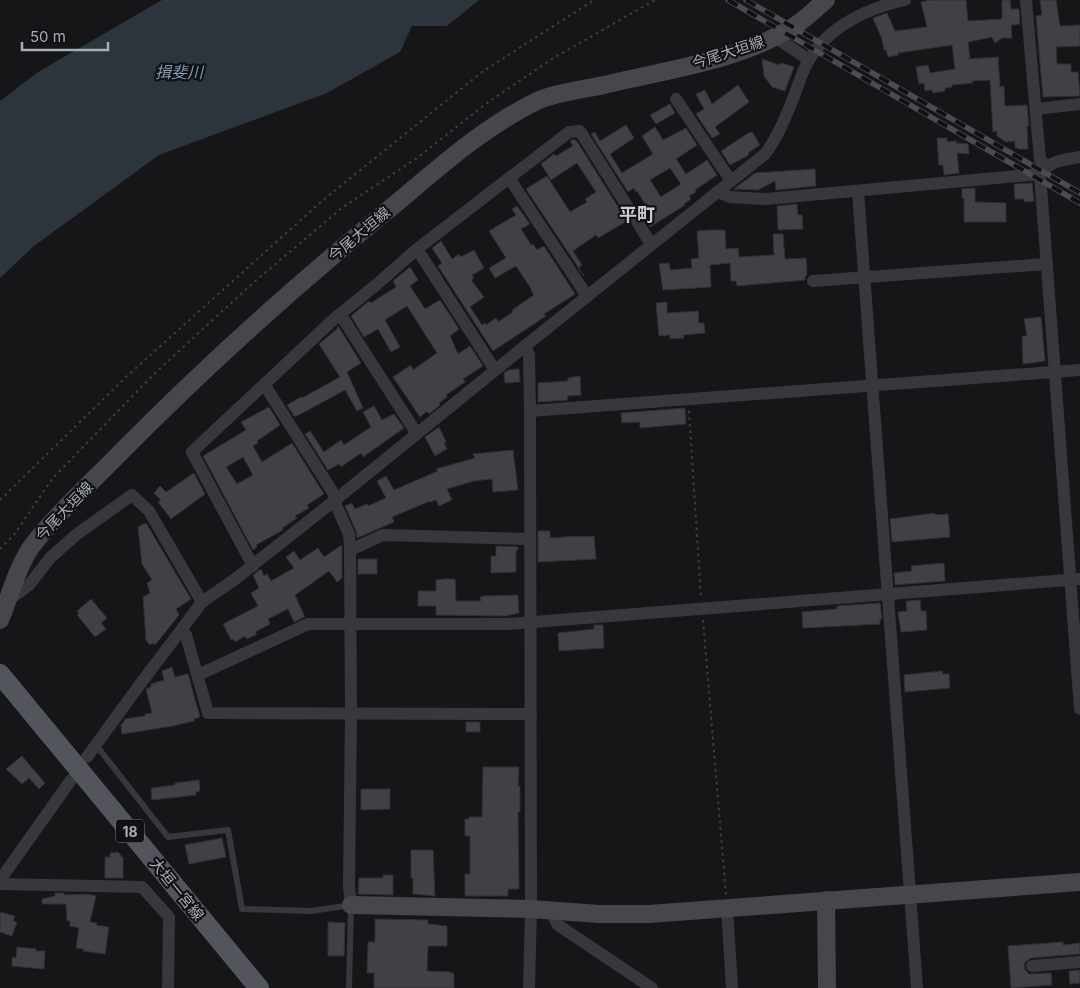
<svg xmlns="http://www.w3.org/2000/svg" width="1080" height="988" font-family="Inter,'Noto Sans JP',sans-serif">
<rect width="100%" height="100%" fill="#161618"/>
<path fill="#2c353c" d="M162,0H479L447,26H412L400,52L327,93L159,155L34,246L0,278V101L38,72Z"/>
<g fill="#404145" stroke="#303034" fill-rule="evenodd">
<path d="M930,0H966L968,21L1002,19V0H1010L1011,9H1019L1020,24L1011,25L1012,38H1002L995,43L992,37L968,42L970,58L968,59L998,57L1000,87L1004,86L1005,106L1027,105L1029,126H1027L1028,149H1019L1015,147V141L1006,142L997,136V131L993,132L990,80L972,81L973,83L952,85V87L945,88V91L933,93L932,90L925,91L924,83L919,84L916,67L928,65L930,73L955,69L952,45L898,53V55L888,57L886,50H884L882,39L873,18L887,13L895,31L927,27L921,2Z"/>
<path d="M1040,0H1056L1060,26L1080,25V46L1056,47L1057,64H1071V72H1078L1080,96L1043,97L1036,16L1042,15Z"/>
<path d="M762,59L779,65L782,63L794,67L785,91L772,87L764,76Z"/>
<path d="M738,85L749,102L715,127L720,134L712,138L696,114L704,109L696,94L705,90L712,104Z"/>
<path d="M670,104L675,113L656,124L650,115Z"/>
<path d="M626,125L634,138L610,154L622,173L653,154L642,136L655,127L663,140L686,128L697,145L676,159L686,174L707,160L717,175L695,190L696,192L689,196L691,199L684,204L685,205L650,227L640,212L647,207L637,191L636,192L634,188L628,192L591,134L595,132L600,141ZM670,168L681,184L661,197L650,180Z"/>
<path d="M750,132L753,133L760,145L748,153L749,155L730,165L721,151Z"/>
<path d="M937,138H947V142L956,141V143L968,144L969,154L957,153L959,173L944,175L943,165H939Z"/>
<path d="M572,140H576L627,221L598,238L596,235L573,251L582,265L578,268L584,276L526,189L547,176L570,212L587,202L585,199L596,192L577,163L551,180L541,164L554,154L556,156L573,146L570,141Z"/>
<path d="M815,169L816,186L776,190L775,181L758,190L734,189L755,173Z"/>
<path d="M1032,183L1034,201L1024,202V199H1015L1014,184Z"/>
<path d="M975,188V202L1006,203V222H964V198H962V189Z"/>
<path d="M797,204L798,215H802L803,229L778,230L777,206Z"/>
<path d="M517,206L530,224L521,229L531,245L533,244L537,250L544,246L575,294L544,314L546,316L493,351L438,266L442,263L432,248L441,241L452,259L459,254L461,257L474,250L484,268L472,275L474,278L471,280L484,297L470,307L482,325L485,323L486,325L496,318L498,322L513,312L512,310L534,295L531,291L532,290L516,266L495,278L489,268L506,258L489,231L516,215L512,209Z"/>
<path d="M710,230H725L726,249L738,248L739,257L774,255L773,234H783L785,259L806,258L807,275L805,277V280L737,286L736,281H731L730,263L710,265L711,287L663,290L659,264L669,263L670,270L692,268L691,259L699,258L697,231Z"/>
<path d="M410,267L418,280L410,286L425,309L440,300L459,329L450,336L458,354L470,346L483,366L463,379L465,382L446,395L447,397L439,403L440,405L429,414L427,411L420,417L393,377L411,365L413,370L437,353L407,306L385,320L400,347L391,352L378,329L364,337L351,316L369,301L371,303L396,287L393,281Z"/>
<path d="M667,302V313L698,311L699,323H704L705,333L683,335L684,338L670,339V335L659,336L656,303Z"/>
<path d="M1041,317L1045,361L1023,364L1022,336H1027L1024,319Z"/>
<path d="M338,326L361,363L347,372L363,408L357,411L345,390L295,417L287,405L301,397L302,398L340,377L319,344L337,329Z"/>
<path d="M519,369L520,382L505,383L504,373L508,370Z"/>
<path d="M580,376L581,395L567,396L568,400L538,402V383L568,381V378Z"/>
<path d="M374,406L382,420L394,414L404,428L363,457L361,453L341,467L339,464L328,470L305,434L310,431L324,452L341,440L344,445L371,427L363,412Z"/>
<path d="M269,407L280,425L257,441L258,443L253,446L262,462L292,443L324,494L307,505L309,508L295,516L297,518L282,528L283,530L256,545L257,547L253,550L203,456L246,430L241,422ZM243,457L253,475L237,484L226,467Z"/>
<path d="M685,408L686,424L640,428V422L622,423L621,413Z"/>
<path d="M439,427L446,442L444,443L447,449L435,456L425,437Z"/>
<path d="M513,450L518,490L493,492L492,479L474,481L447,489L452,500L439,506L436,500L430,502V501L392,517L394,522L357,538L356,531L345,506L352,503L355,509L367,504L368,506L386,498L377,481L386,476L394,490L438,471L436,469L475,458L473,454Z"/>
<path d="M194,473L205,494L171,519L158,502L161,500L154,493L160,486L166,492Z"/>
<path d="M935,513V515L948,514L950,537L892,542L890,519Z"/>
<path d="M146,523L191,599L176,609L179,615L155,645L153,643L150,645L146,640L143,597L150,593L147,583L152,580L142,564L138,527Z"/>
<path d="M538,531H550V538L579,536V537L594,536L596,559L538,562Z"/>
<path d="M342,545V578L337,582L329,571L295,595L305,617L294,622L288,609L268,619L270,624L255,632L257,634L247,639L245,636L235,642L233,639L231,640L223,624L258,606L251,593L259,588L253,575L261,569L264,576L267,574L271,581L294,568L286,557L294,551L300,560L318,548L324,557Z"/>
<path d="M496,546L518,547V550H516V572L491,573V556H496Z"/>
<rect x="358" y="559" width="19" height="15"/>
<path d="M944,563L945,581L895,585L894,573L912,571L911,566Z"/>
<path d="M445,579H455L456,601H481L480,597H483V596L518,595L519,613L506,616L436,615V606H418V591H436V580Z"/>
<path d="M91,599L107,618L101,623L106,629L95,637L77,615L79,613L77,611Z"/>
<path d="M920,600L921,611H926L927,630L901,632L898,612L907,611L906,601Z"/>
<path d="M880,603L882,619H880V624L803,628L802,612L837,609V606Z"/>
<path d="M594,625H603L604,648L559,651L558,633L594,629Z"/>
<path d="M172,667L175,677L188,674L200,717L194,719V721L173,726L122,734L121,725L124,722L125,719L145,716V714L152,713L146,689L151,687V684L164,680L162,671Z"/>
<path d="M942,671L943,674H949L950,688L905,692L904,675Z"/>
<rect x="466" y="722" width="14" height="10"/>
<path d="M22,756L45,783L39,789L29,778L22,784L6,769Z"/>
<path d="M483,767H519L518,786H520V812H518L519,889H508V896H465V874H470V836H465V819H469V817H482Z"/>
<path d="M199,780L200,791L196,792V795L152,800L151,788L175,785V783Z"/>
<path d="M361,789H390V809L361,810Z"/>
<path d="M222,838L226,857L189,864L185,845Z"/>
<path d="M411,850H433L435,896L413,894V878H411Z"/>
<path d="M118,852L123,858V878H105V857H110V853Z"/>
<path d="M383,875H393V895L358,894L359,878H383Z"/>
<path d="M55,893H64V895L86,894L96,896L90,922L97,923L96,925L109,927L105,954L83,951V949L76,948L79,928L70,926V921H67L66,904H42V899L55,896Z"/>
<path d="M0,912L15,916L13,921L17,922L12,936L0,932Z"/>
<path d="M375,919L428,920V924L447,926V946H428L427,971L451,972V973H454V988H374V973H367L368,942H375Z"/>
<path d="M328,922L345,923L344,956H328Z"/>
<path d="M1063,942V945L1080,943V954L1031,958L1024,963L1025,970L1029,974L1051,973L1052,985L1011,988L1008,946Z"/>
<path d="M17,947L36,949V951H45L44,969L12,966V957L16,958Z"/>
<path d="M1080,970V983L1070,984L1069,971Z"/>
</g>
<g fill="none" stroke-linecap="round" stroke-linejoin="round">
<g stroke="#3d3f44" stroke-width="2" stroke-dasharray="2.5 4" stroke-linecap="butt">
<path d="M689,411L701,598"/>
<path d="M0,500L127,376L322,201L482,72L594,0"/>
<path d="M0,549L14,535L52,479L154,374L254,282L343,207L417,158L487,103L552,59L655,0"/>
<path d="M703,620L726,895"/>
</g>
<path stroke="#37383d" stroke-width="6" d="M96,745L168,837L228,830L242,909L311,911L351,905L349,988"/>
<g stroke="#37383d" stroke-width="12">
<path d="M1026,0L1040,160L1047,166"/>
<path d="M775,37L809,60"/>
<path d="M676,99L731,181"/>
<path d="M1036,109L1080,104"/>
<path d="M1080,157C1063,160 1051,160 1040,174L1080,709"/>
<path d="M509,178L587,296"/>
<path d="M717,192L730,197L766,199L1040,174"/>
<path d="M858,192L917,988"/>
<path d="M417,249L495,370"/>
<path d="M813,281L1047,264"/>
<path d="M340,314L417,434"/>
<path d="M525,346L529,355L530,411L531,909L529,988"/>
<path d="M264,384L337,499"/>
<path d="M530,411L1080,370"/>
<path d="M334,501L349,534L350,547L351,714L349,886L351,905"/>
<path d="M350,550L383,535L530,539"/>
<path d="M253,566L192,452L334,319L376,285L417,249L569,132L580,131L651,244"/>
<path d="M9,600L29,585L50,558L77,534L132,495L149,511L202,602"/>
<path d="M181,631L186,635L208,713L531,714"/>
<path d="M198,675L308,624H508L1080,579"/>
<path d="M87,757L138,687L202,602L234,580L334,501L525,346L765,154C778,137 785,118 793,99C798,86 802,71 809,60C829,26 868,8 905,0"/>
<path d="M0,880L71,780"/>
<path d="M0,884L142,887L169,917L168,988"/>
<path d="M727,908L732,988"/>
<path d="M550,911L558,925L652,988"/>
<path d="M1032,966L1080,962"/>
</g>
<g stroke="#45474d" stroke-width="18">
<path d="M0,620C10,596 19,561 35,542C60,510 92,482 120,453C203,369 290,290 382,215C431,175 479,129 537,101C553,93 586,89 604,85C665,70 739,61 793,27C805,20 815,9 826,0"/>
<path d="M826,900L827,988"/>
<path d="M351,905L531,909L599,914H649L1080,882"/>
</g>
<path stroke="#53555c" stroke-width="20" d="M0,674L259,988"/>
<defs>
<g id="rail">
<path d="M728,0L1080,203"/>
<path d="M746,0L1080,193"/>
</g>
</defs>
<use href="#rail" stroke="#4a4c52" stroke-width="5.5"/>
<use href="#rail" stroke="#111113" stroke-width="4" stroke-dasharray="11" stroke-linecap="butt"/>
</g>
<g text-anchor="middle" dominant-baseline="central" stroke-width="4.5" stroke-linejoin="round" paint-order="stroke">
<rect fill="#111113" stroke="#7b7e86" stroke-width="1" x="116" y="819.5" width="28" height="23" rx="4"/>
<g font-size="14" font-weight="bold" fill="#a8adb8">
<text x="130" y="831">18</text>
</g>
<g font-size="15" fill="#a8adb8" stroke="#111113">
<text transform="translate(728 52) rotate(-18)">今尾大垣線</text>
<text transform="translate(359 234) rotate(-40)">今尾大垣線</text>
<text transform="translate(64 511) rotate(-46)">今尾大垣線</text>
<text transform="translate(177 889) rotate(51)">大垣一宮線</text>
</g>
<g font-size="16" font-style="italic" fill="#7f9bb3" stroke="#111113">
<text x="179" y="72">揖斐川</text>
</g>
<g font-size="18" font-weight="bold" fill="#c9ccd4" stroke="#111113">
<text x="637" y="214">平町</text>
</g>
</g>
<path d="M22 42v8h86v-8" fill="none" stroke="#a8adb8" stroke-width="2.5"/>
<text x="30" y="42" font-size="15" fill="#a8adb8" stroke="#111113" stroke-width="4" paint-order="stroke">50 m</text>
</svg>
